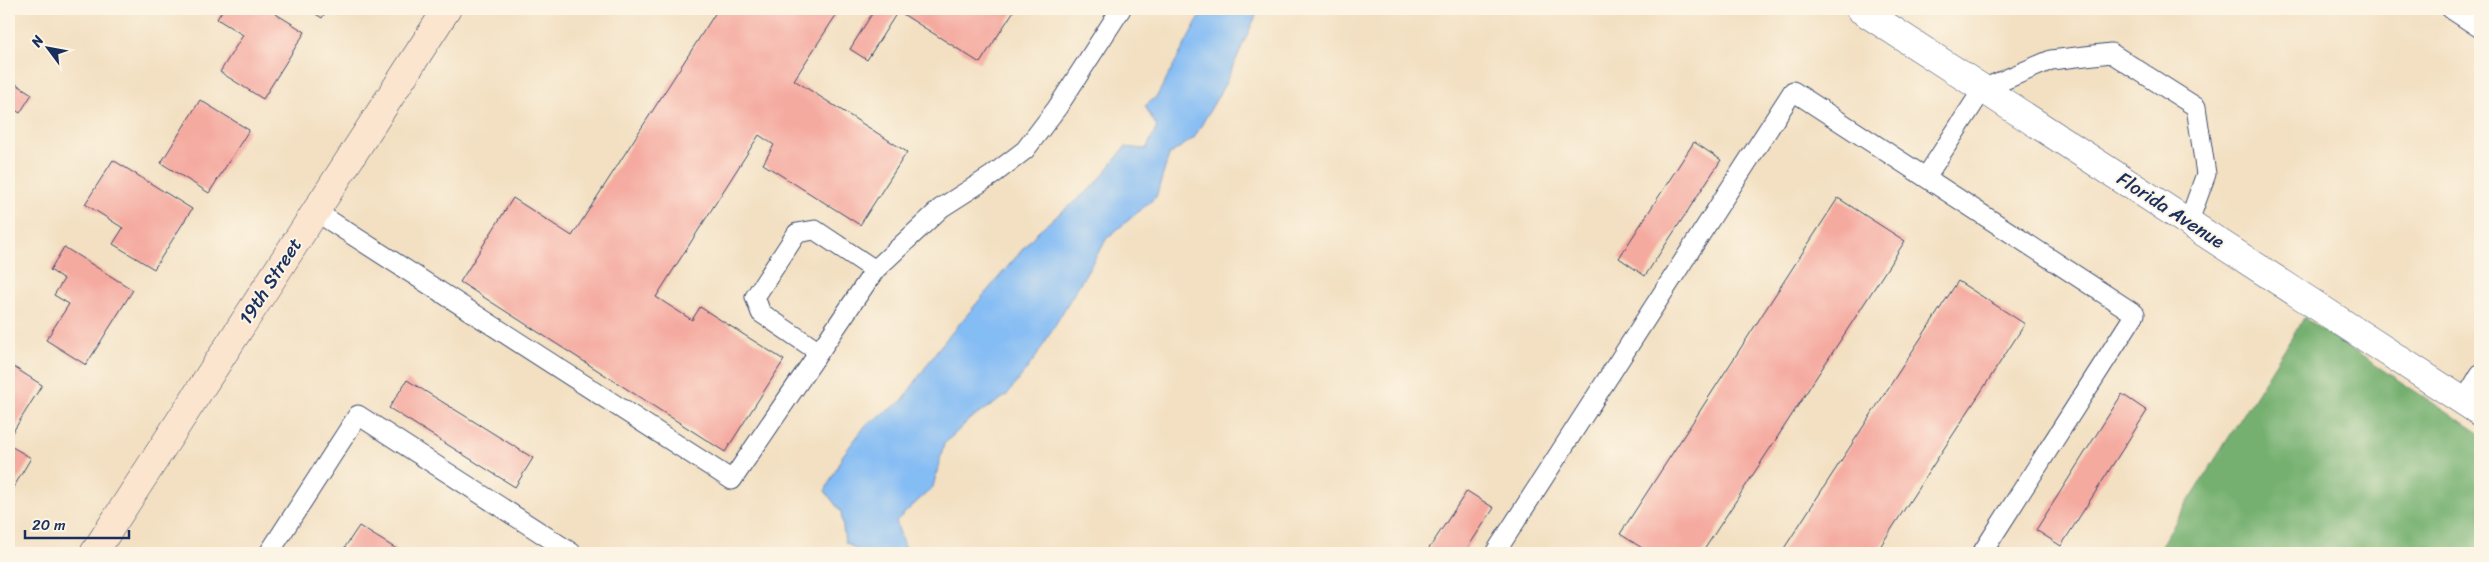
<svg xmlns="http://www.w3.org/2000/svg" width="2489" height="562" font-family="Sriracha,sans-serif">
<rect width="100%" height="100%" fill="#fcf5e5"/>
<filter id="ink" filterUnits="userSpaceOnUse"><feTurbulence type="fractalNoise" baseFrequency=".02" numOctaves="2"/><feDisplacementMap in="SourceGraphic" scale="10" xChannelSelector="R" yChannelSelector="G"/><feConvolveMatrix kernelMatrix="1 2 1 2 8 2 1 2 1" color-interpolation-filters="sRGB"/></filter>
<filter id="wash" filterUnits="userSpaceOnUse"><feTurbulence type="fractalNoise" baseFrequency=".0096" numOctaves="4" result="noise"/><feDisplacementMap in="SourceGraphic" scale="20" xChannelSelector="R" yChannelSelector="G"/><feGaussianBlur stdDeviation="1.12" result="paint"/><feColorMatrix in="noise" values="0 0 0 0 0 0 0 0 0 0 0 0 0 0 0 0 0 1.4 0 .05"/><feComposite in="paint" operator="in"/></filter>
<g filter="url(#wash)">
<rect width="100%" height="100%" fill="#f3e0c2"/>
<path fill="#75b06f" stroke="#487066" d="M2304,318L2480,434V553H2156Z"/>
<path fill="#84bcf4" stroke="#5076a9" d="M1204,9H1259L1225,84L1194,138L1169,155L1156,197L1107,238L1036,357L1006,396L969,420L944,444L933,487L896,521L906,553H861L845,542L841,512L825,491L843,455L866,425L902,401L938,349L1038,231L1095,185L1125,147L1146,149L1157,127L1145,106L1157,96Z"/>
<g id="blocks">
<g fill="#f5aaa0">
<path d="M223,9H268L305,32L263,99L220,72L243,35L217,19Z"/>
<path d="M308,9H327L322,18Z"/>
<path d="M718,9H840L794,80L907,152L860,225L763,164L774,145L759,135L656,297L692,320L700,307L784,360L725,452L460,282L513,198L572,236Z"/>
<path d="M875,9H1015L980,63L898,11L867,60L850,49Z"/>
<path d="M16,84L32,94L20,113L9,106V96Z"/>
<path d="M200,100L249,130L209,193L161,163Z"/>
<path d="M1694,142L1721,160L1645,276L1619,258Z"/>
<path d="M113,160L192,209L154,269L113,244L123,228L85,204Z"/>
<path d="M1838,198L1905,241L1702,553H1650L1620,534Z"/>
<path d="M64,247L133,290L86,365L46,340L69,304L54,295L64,279L50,270Z"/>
<path d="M1958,281L2025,324L1876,553H1781Z"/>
<path d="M9,364L42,385L9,438Z"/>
<path d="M407,380L533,458L515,487L389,408Z"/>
<path d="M2122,394L2147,411L2061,546L2036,530Z"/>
<path d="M9,445L31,458L9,495Z"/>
<path d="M1467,491L1494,508L1464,553H1426Z"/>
<path d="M359,526L403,553H341Z"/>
</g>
</g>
</g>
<g filter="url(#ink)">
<use href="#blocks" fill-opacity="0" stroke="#3b4a6d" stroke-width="1"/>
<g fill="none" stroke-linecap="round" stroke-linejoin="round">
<defs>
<g id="lane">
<path d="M2451,9L2480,28"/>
<path d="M1926,177L1983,89L2051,60L2111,53L2196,107L2206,174L2189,221"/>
<path d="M315,211L732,480L875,270L941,208L991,176L1025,150L1057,108L1121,9"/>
<path d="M819,352L761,313L755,297L797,233L815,230L875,270"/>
<path d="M2464,401L2480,374"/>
<path d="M269,553L358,415L572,553"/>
<path d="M1495,553L1793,91L2135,314L1982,553"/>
</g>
<path id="street" d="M1860,9L2480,412"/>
<path id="secondary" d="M94,553L447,9"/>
</defs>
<use href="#lane" stroke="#3b4a6d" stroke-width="21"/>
<use href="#street" stroke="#3b4a6d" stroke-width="29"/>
<use href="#secondary" stroke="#3b4a6d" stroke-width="29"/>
<use href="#lane" stroke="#fff" stroke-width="19"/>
<use href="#street" stroke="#fff" stroke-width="28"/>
<use href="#secondary" stroke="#fbe5cf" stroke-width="28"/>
</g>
</g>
<g text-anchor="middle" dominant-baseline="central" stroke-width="4" stroke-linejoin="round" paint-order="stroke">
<g font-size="19" fill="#1b2f5e" stroke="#fcf5e5">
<text transform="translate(2171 210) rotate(33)">Florida Avenue</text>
<text transform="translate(270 281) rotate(-57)">19th Street</text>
</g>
</g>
<rect width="2489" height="562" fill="none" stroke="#fcf5e5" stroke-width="30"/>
<g transform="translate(48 48) rotate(302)" stroke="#fcf5e5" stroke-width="4" paint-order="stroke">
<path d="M0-4L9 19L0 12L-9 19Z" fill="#1b2f5e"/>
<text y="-8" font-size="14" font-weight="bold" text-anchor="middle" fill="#1b2f5e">N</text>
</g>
<path d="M25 530v8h104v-8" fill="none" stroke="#1b2f5e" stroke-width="2.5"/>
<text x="32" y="530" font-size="15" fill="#1b2f5e" stroke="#fcf5e5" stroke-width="4" paint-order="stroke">20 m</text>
</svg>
